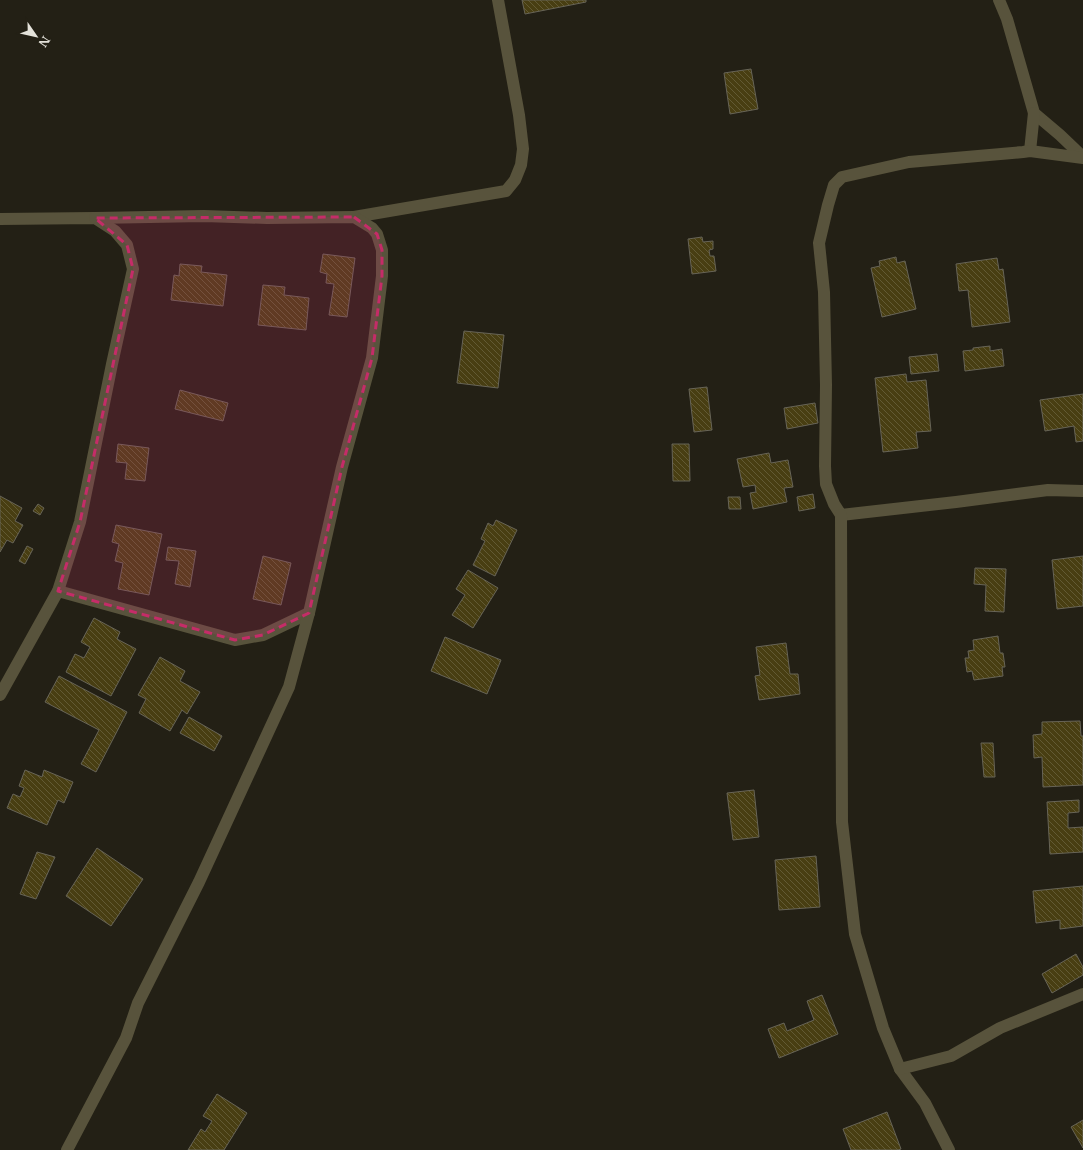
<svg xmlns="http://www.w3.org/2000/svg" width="1083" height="1150" font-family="'Libre Baskerville',serif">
<defs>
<pattern id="building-back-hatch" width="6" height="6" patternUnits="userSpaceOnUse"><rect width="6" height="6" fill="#483e12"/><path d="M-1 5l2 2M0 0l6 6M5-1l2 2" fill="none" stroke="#625a34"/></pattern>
</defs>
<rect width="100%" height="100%" fill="#232015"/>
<g fill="url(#building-back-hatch)" stroke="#676457">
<path d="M522,0H586V2L525,14Z"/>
<path d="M751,69L758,109L730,114L724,73Z"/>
<path d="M702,237L703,242L713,241V249L709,250L710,256H714L716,271L692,274L688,239Z"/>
<path d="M323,254L355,258L347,317L329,315L334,284L326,283L327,274L320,272Z"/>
<path d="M896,257L897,263L905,261L916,309L882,317L871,268L880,266L879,261Z"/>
<path d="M997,258L999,270L1003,269L1010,322L972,327L968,290L959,291L956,264Z"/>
<path d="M180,264L202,266L201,272L227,275L223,306L171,300L174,275L179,276Z"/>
<path d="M263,285L285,287L284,295L309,298L306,330L258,325Z"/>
<path d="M464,331L504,335L498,388L457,383Z"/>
<path d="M990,346V351L1002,349L1004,366L965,371L963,351L973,350V348Z"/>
<path d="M937,354L939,371L911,374L909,357Z"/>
<path d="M906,374L907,382L926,380L931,431L916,432L918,448L883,452L875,378Z"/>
<path d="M707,387L712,430L694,432L689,389Z"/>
<path d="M180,390L228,403L223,421L175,409Z"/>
<path d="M1083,394V441L1076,442L1074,426L1045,431L1040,400Z"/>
<path d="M815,403L818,423L787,429L784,408Z"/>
<path d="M118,444L149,448L145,481L125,479L127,463L116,462Z"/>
<path d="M672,444H689L690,481H673Z"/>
<path d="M769,453L771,463L788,460L793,487L784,488L787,502L753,509L750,493L756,492L755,485L743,487L737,459Z"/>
<path d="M813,494L815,508L799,511L797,497Z"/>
<path d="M0,496L22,508L15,521L23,525L13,543L7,540L0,552Z"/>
<path d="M728,497H740L741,509H729Z"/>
<path d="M38,504L44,508L40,515L33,511Z"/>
<path d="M496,520L517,530L495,576L473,565L485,541L481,539L488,523L493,526Z"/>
<path d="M116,525L162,534L149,595L118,589L123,563L115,561L119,544L112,542Z"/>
<path d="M27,546L33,549L25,564L19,561Z"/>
<path d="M168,547L196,551L190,587L175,584L179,561L166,560Z"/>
<path d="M263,556L291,563L281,605L253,599Z"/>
<path d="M1083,556V606L1057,609L1052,560Z"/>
<path d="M975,568L1006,569L1004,612L985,611L986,585L974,584Z"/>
<path d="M468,570L498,588L473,628L452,615L465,595L456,589Z"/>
<path d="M94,618L120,632L117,639L136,649L111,696L66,672L75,654L84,658L90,647L81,642Z"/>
<path d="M998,636L1000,653H1003L1005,667H1002L1003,676L974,680L972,671L967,672L965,658H969L968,651L974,650L973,640Z"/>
<path d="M445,637L501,660L487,694L431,671Z"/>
<path d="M786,643L790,674H798L800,694L759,700L755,676L760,675L756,647Z"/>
<path d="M160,657L185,671L180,681L200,692L187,714L182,710L170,731L139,713L146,699L138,695Z"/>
<path d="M59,676L127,712L96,772L81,764L99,730L45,702Z"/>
<path d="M189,717L222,736L214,751L180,733Z"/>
<path d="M1080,721L1081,736H1083V785L1043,787L1042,757L1034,758L1033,735L1042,734V722Z"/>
<path d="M981,743H993L995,777H984Z"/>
<path d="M25,770L42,777L44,770L73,782L64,803L58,800L47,825L7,808L13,794L20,797L24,788L19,786Z"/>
<path d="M754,790L759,837L733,840L727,793Z"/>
<path d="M1079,800V812L1068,813V828L1083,827V852L1050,854L1047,802Z"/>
<path d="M97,848L143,879L111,926L66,896Z"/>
<path d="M37,852L55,857L36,899L20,894Z"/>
<path d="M816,856L820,907L779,910L775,860Z"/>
<path d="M1083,886V926L1060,929V920L1036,923L1033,891Z"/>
<path d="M1076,954L1083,967V975L1052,993L1042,974Z"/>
<path d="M822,995L838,1034L779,1058L768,1029L784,1023L787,1031L814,1020L807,1001Z"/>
<path d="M217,1094L247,1113L224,1150H188L201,1129L205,1132L212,1121L203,1116Z"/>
<path d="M887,1112L901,1149L898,1150H851L843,1129Z"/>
<path d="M1083,1120V1148L1071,1127Z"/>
</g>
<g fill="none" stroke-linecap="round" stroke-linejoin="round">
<g stroke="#58533c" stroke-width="12">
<path d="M999,0L1007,19L1034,113L1060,135L1083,157"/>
<path d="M1030,151L1034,113"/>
<path d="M1083,158L1030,151L1023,152L909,162L842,177L834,185L828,205L819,243L824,292L826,385L825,466L826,484L834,504L841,515L956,502L1048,490L1083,491"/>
<path d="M354,217L506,191L515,180L521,165L523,149L519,115L498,0"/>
<path d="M0,219L95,218L115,231L127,245L133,269L112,364L80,522L58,591L0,695"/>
<path d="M841,515L842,822L855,934L883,1028L900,1069L925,1103L949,1150"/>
<path d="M58,591L235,640L263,635L309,613"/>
<path d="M900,1069L951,1056L1000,1028L1083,994"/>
<path d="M67,1150L126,1038L138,1003L199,882L289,687L309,613L342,467L372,358L382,276V250L377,234L372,228L354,217L267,218L204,216L95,218"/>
</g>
</g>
<path fill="#c52c68" fill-opacity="0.2" stroke="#c52c68" stroke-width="3" stroke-dasharray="8 5" stroke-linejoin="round" d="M354,217L377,234L382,250V276L372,358L342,467L309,613L263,635L235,640L58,591L80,522L133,269L127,245L95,218Z"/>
<g transform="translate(36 36) rotate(124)" stroke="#232015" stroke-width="3" paint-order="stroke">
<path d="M0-3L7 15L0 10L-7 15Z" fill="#e4e2da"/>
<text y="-6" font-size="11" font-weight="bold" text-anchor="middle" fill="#e4e2da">N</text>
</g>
</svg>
